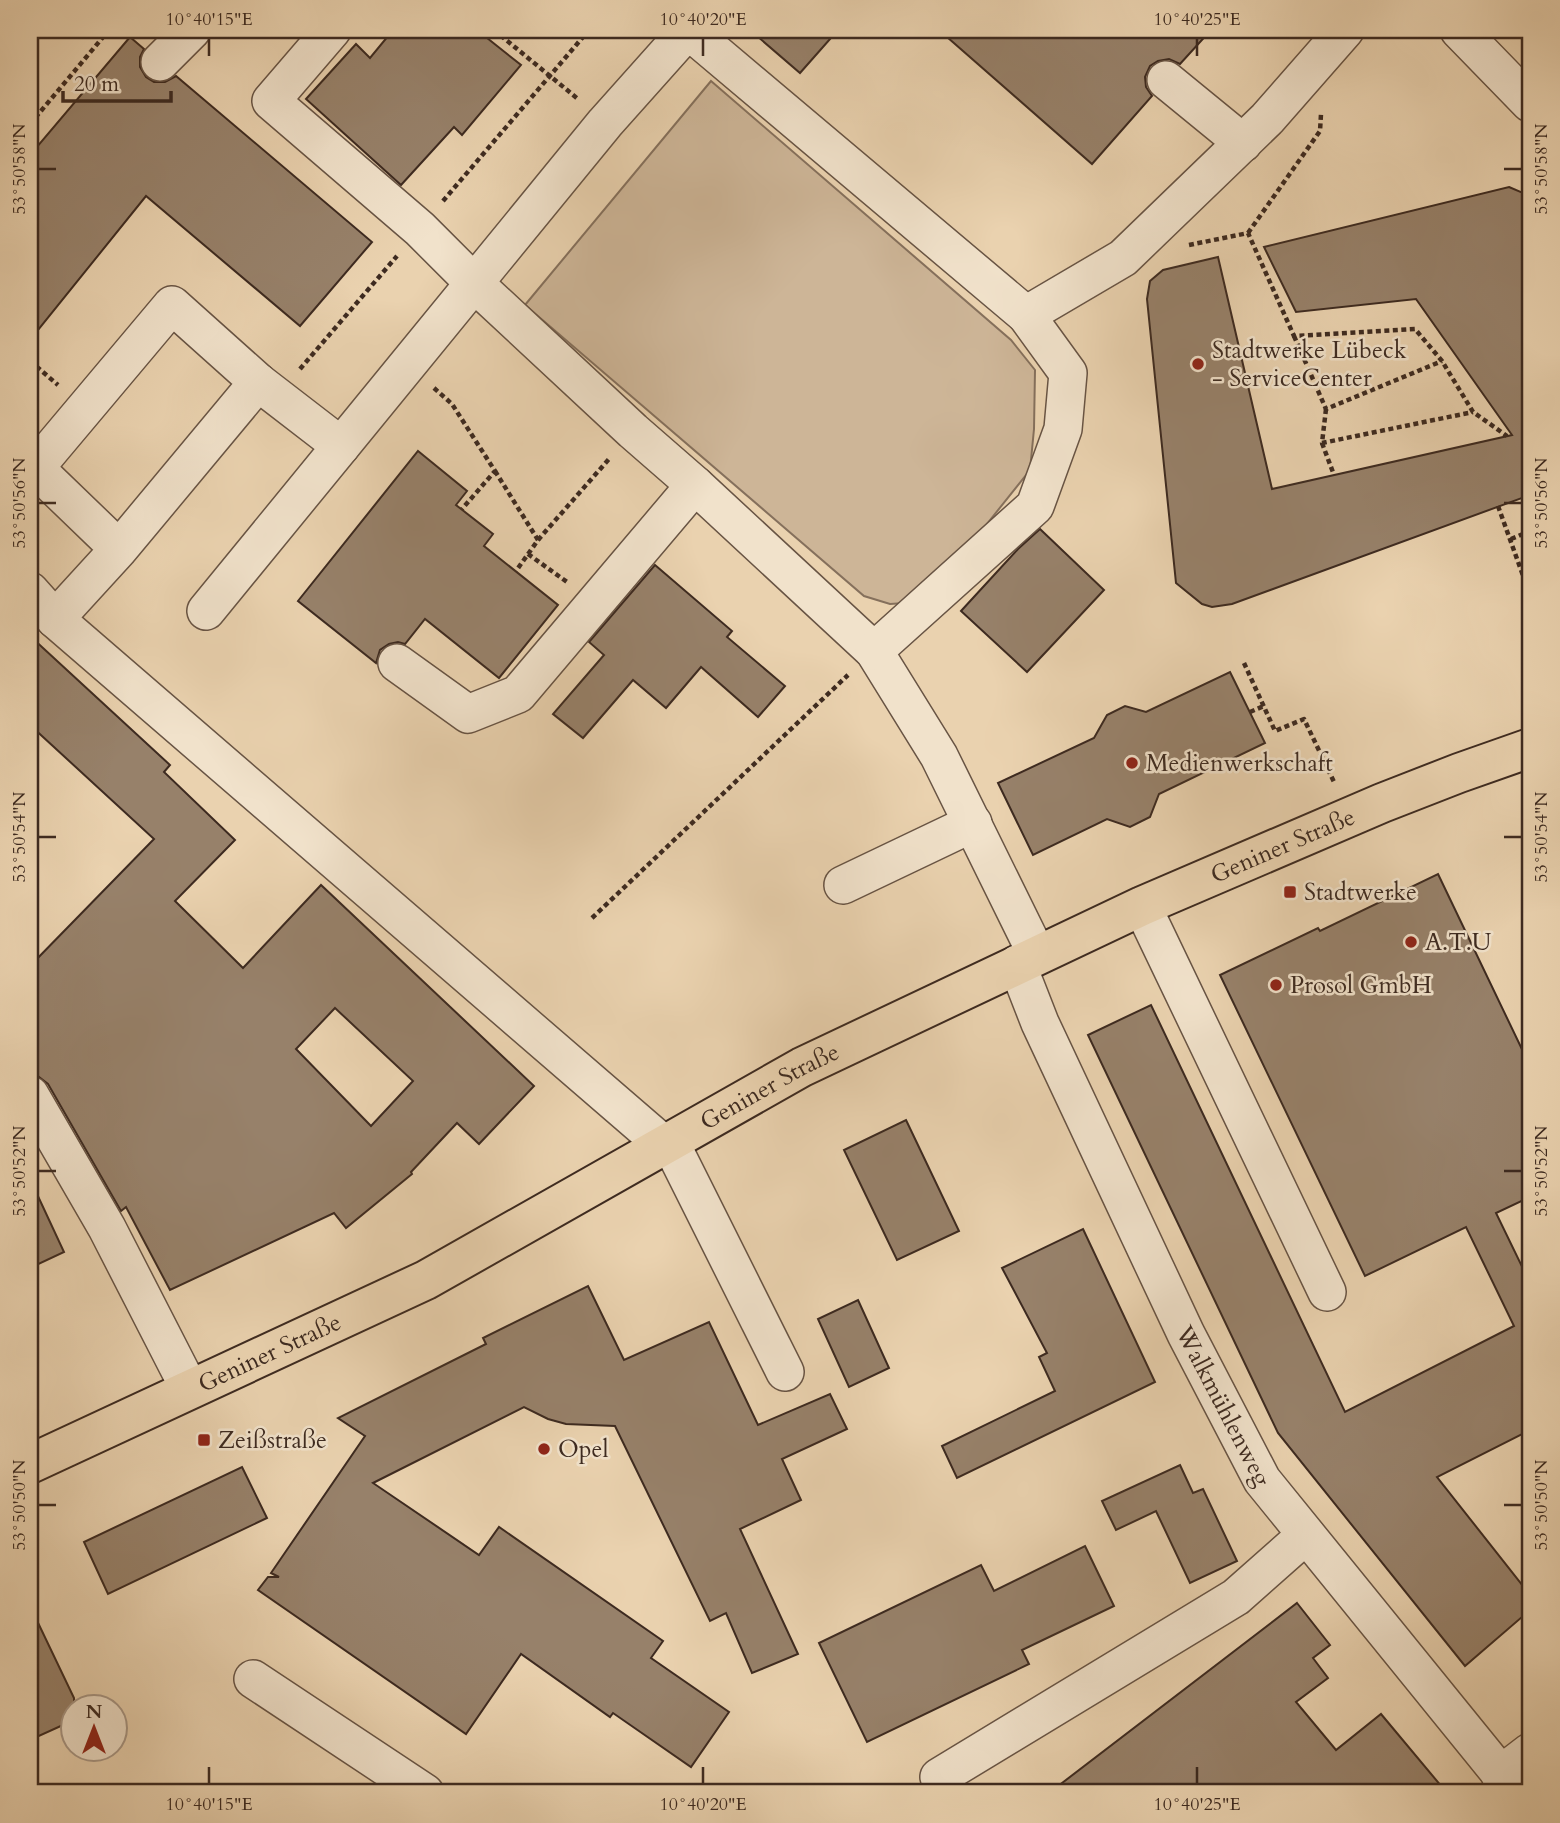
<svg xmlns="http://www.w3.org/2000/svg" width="1560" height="1823" font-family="Cardo,serif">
<rect width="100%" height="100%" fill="#ead2af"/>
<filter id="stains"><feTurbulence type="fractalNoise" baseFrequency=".00286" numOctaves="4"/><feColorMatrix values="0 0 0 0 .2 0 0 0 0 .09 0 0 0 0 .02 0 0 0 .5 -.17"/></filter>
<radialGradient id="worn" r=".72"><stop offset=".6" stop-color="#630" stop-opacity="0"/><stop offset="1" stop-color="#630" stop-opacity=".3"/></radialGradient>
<path fill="#cdb597" stroke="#85705c" stroke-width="2" d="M711,81L1011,340L1035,370L1034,429L1030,470L963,554L905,603L890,604L864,596L525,305Z"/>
<g fill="#97816a" stroke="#3d2a20" stroke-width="2" fill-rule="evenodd">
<path d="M393,30H477L521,65L462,135L454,127L401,185L306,99L356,44L370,58Z"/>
<path d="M750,30H838L800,73Z"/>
<path d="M939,30H1211L1180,64L1169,59L1158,61L1150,66L1145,77L1146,87L1152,96L1092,164Z"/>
<path d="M130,37L144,49L140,57V67L146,77L154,82H165L176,76L372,242L300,326L146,196L30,340V155Z"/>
<path d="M1509,187L1530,196V495L1232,604L1212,607L1202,604L1176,583L1147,299L1150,281L1163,270L1218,257L1272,489L1512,435L1416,299L1296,312L1264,247Z"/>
<path d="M418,451L467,491L456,505L493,534L484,546L558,605L499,678L425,619L405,644L398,642L389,644L380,650L376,663L298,601Z"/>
<path d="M1040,529L1104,590L1027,672L961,611L1018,549Z"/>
<path d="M655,565L732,631L727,637L785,686L758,717L701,667L666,708L633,680L583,738L553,714L604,655L589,642Z"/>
<path d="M30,636L170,765L164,772L235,840L175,901L243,968L321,885L534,1086L479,1144L457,1123L411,1172L412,1174L346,1228L334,1213L170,1290L126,1207L121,1211L48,1084L30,1070V966L154,839L30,725ZM335,1008L413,1081L371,1126L296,1049Z"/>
<path d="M1230,672L1265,743L1159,794L1150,817L1130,827L1107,819L1033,855L998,783L1094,738L1107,715L1125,706L1146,712Z"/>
<path d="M1438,874L1530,1066V1197L1496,1213L1530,1283V1430L1437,1477L1530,1595V1610L1465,1666L1278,1433L1088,1035L1151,1005L1345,1412L1514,1326L1466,1227L1365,1276L1220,975L1318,928L1320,931Z"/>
<path d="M906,1120L959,1231L897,1260L844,1150Z"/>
<path d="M30,1179L64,1252L30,1268Z"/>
<path d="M1083,1229L1155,1382L957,1478L942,1446L1055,1391L1039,1357L1047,1353L1002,1268Z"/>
<path d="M588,1286L624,1360L709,1322L758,1425L830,1394L847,1429L782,1459L801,1500L740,1529L798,1654L752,1673L726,1613L710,1621L615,1426L566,1424L548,1419L524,1407L373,1483L479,1555L499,1527L663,1641L651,1658L729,1712L691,1767L613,1713L610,1717L521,1654L466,1734L258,1590L268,1577H279L271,1573L365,1436L338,1418L486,1344L483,1338Z"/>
<path d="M858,1300L889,1368L849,1387L818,1319Z"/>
<path d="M1180,1465L1193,1493L1203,1489L1237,1561L1190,1583L1156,1511L1116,1530L1102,1501Z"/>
<path d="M242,1467L267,1518L108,1594L84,1542Z"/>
<path d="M1085,1546L1114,1606L1022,1650L1029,1664L867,1742L819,1643L981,1565L994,1591Z"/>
<path d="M1297,1603L1330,1645L1313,1658L1328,1678L1296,1702L1336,1750L1381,1714L1447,1793H1049Z"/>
<path d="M30,1606L74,1698V1720L30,1740Z"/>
</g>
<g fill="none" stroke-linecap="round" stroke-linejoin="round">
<defs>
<g id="minor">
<path d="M332,30L271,101L420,229L474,283L633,431L695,485L874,651L939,756L1037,955"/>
<path d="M1459,30L1530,103"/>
<path d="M160,62L192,30"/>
<path d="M1166,80L1243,143"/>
<path d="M341,446L605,123L688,30L1026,315"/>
<path d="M30,591L55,619L664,1145"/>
<path d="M206,611L341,446L258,382"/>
<path d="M55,619L119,549L258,382L172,305L35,468L119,549"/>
<path d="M874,651L1035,506L1063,429L1068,373L1026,315L1123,258L1267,119L1345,30"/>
<path d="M397,663L468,714L518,694L695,485"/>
<path d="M843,885L973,823"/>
<path d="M1142,906L1327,1292"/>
<path id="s1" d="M1017,964L1040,1023L1186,1334L1262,1480L1516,1793"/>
<path d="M30,1095L107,1228L189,1388"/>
<path d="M670,1142L785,1372"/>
<path d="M253,1679L425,1793"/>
<path d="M1500,1775L1530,1752"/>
<path d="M939,1777L1236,1597L1306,1535"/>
</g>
<g id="major">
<path id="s2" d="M30,1464L426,1280L802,1067L1142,906L1382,803L1459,773L1530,748"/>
</g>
</defs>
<use href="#minor" stroke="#685444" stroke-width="40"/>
<use href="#major" stroke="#3d2a20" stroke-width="42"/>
<g stroke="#3d2a20" stroke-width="4.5" stroke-dasharray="5 3.5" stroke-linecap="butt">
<path d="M494,30L578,99"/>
<path d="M30,124L109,30"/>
<path d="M443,201L589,30"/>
<path d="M1248,233L1320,131L1321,114"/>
<path d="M1189,245L1248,233L1294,336L1415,329L1442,361L1473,412L1507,436"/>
<path d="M1294,336L1326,409L1442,361"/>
<path d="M30,361L58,385"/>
<path d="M300,369L397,256"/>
<path d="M434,388L452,404L495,471L462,509"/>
<path d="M1326,409L1322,443L1473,412"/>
<path d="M1322,443L1334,475"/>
<path d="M495,471L538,540L516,571"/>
<path d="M1498,506L1530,595"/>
<path d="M1511,539L1530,531"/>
<path d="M538,540L609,459"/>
<path d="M528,554L567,582"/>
<path d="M1244,663L1275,731L1304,719L1335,784"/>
<path d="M1250,712L1264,706"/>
<path d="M592,918L848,675"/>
</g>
<use href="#minor" stroke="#f1e2cb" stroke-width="37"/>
<use href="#major" stroke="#ead2af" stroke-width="38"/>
</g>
<path fill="none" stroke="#3d2a20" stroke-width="2.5" d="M209,38V56M703,38V56M1197,38V56M38,169H56M1504,169H1522M38,503H56M1504,503H1522M38,837H56M1504,837H1522M38,1171H56M1504,1171H1522M38,1505H56M1504,1505H1522M209,1767V1784M703,1767V1784M1197,1767V1784"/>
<g fill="#8f2418" stroke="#f1e2cb" stroke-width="2.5">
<circle cx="1198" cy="364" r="7"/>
<circle cx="1132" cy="763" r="7"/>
<rect x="1283" y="885" width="14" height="14" rx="3.5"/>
<circle cx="1411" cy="942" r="7"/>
<circle cx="1276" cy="985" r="7"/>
<rect x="197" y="1433" width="14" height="14" rx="3.5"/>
<circle cx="544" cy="1449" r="7"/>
</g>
<g text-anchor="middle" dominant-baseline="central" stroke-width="5" stroke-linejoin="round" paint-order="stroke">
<g font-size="24" fill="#3d2a20" stroke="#f1e2cb" text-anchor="start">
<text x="1212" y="350">Stadtwerke Lübeck<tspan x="1212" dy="28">- ServiceCenter</tspan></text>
<text x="1146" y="763">Medienwerkschaft</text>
<text x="1304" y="892">Stadtwerke</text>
<text x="1425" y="942">A.T.U</text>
<text x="1290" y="985">Prosol GmbH</text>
<text x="218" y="1440">Zeißstraße</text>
<text x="558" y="1449">Opel</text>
</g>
<g font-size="24" fill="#3d2a20" stroke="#f1e2cb">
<text stroke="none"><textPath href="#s2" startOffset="1398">Geniner Straße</textPath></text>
<text stroke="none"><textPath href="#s2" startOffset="831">Geniner Straße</textPath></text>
<text stroke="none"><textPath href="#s2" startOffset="264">Geniner Straße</textPath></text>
<text stroke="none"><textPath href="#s1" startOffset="488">Walkmühlenweg</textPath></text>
</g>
</g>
<rect width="1560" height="1823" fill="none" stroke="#ead2af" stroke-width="77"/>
<g transform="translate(94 1728)"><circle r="33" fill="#f1e2cb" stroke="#a99887" stroke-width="2"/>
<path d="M0-5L12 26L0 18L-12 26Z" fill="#8f2418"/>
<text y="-10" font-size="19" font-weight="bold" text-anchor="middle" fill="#3d2a20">N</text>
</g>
<path d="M63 91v10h108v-10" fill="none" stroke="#3d2a20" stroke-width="3.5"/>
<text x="74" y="91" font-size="21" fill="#3d2a20" stroke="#f1e2cb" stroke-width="5" paint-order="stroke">20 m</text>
<rect x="38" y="38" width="1484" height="1746" fill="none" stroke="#3d2a20" stroke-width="2.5"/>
<g font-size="18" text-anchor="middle" fill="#3d2a20">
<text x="209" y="25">10°40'15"E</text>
<text x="703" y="25">10°40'20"E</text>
<text x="1197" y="25">10°40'25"E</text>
<text transform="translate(19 169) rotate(-90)" y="6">53°50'58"N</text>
<text transform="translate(1541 169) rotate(-90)" y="6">53°50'58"N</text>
<text transform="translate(19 503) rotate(-90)" y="6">53°50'56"N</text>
<text transform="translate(1541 503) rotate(-90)" y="6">53°50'56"N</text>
<text transform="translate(19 837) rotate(-90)" y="6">53°50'54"N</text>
<text transform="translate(1541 837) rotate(-90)" y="6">53°50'54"N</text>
<text transform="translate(19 1171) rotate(-90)" y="6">53°50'52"N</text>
<text transform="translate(1541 1171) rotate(-90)" y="6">53°50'52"N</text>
<text transform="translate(19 1505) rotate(-90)" y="6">53°50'50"N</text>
<text transform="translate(1541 1505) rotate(-90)" y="6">53°50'50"N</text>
<text x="209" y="1810">10°40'15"E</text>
<text x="703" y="1810">10°40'20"E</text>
<text x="1197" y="1810">10°40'25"E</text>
</g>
<rect width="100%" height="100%" filter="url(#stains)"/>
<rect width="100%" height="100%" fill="url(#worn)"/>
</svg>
